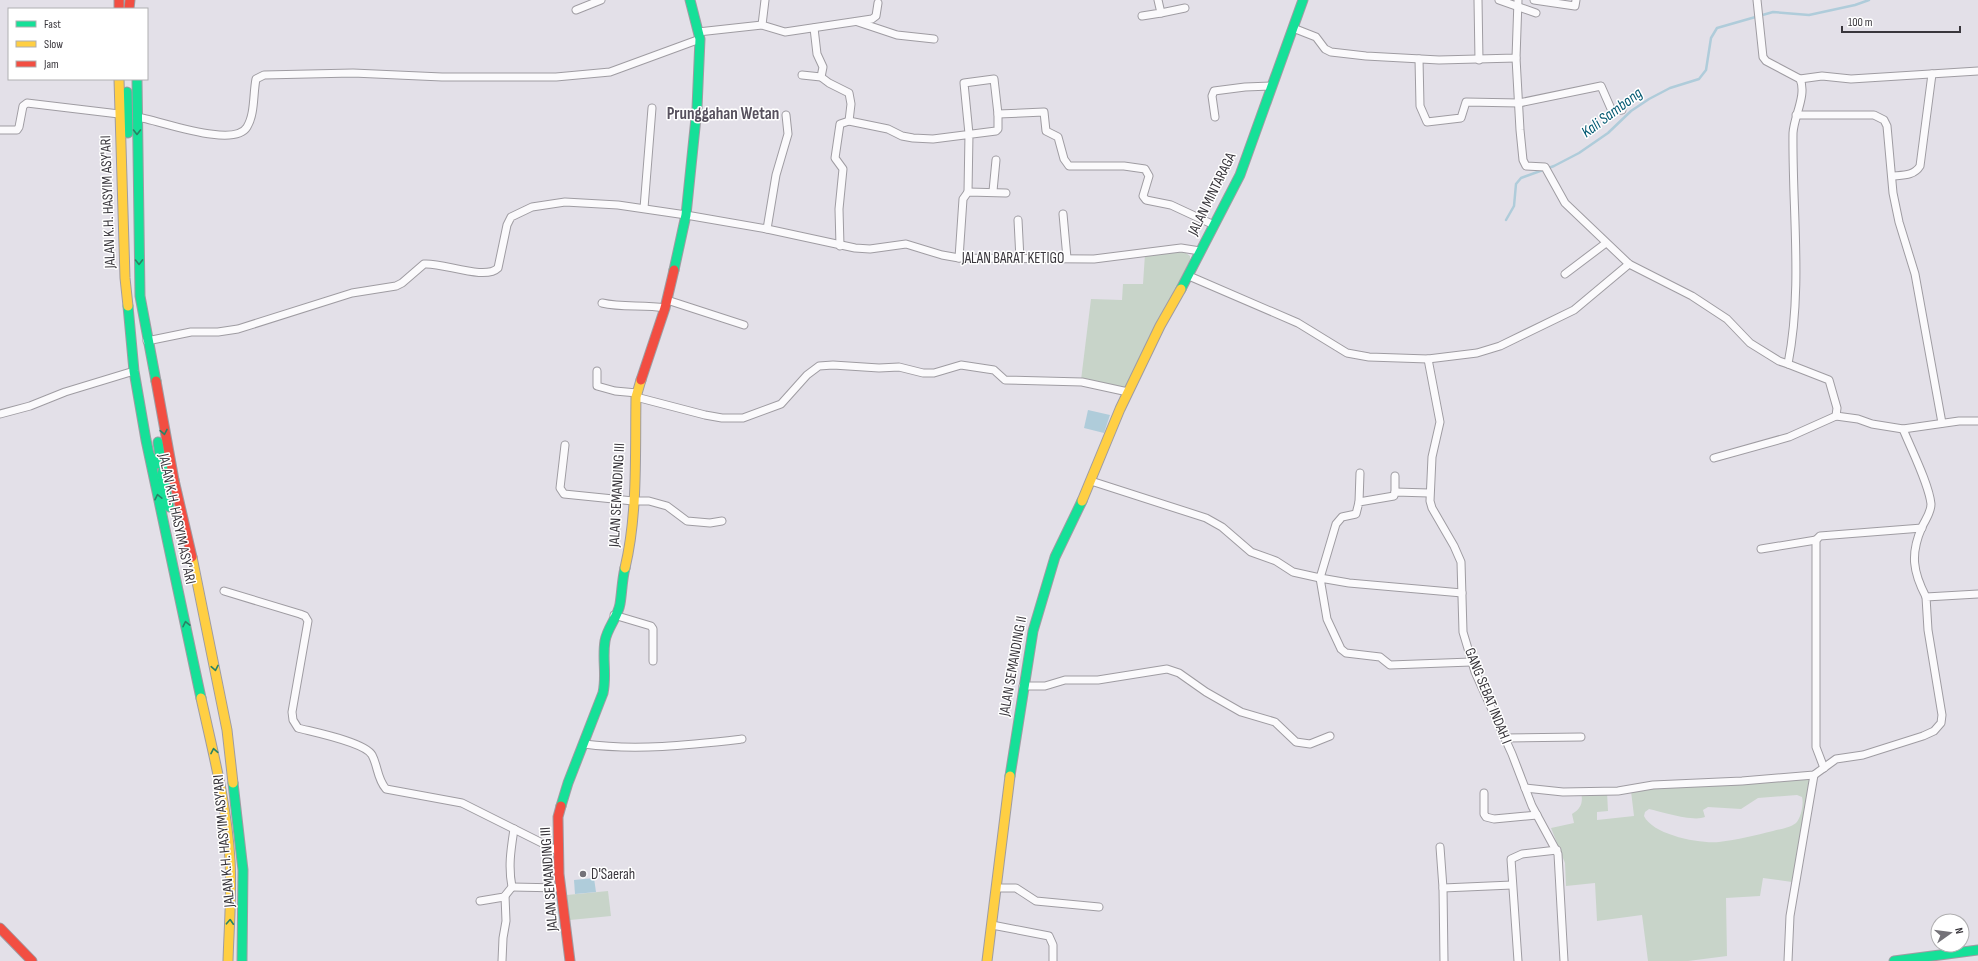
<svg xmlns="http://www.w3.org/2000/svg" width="1978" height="961" font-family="'Sofia Sans Condensed',sans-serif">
<rect width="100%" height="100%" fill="#e3e0e8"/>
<g fill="#c8d4c9" fill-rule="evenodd">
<path d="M1183,251L1190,256V260L1126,389L1081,380L1091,299L1122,300L1123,284H1143L1145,254Z"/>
<path d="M1810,777L1792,882L1763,878L1760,896L1726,898L1727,956L1688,961H1648L1642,915L1597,921L1595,883L1566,886L1565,863L1551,828L1574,823L1572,814C1582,808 1583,802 1581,791L1607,792L1608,811L1597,812V820L1634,816L1631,791L1654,785ZM1797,795L1802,797C1804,804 1801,818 1796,823C1790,828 1780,829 1773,831C1756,835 1737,840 1719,842C1700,844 1653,835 1644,816L1645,812L1649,809C1662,812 1693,822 1705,817L1703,810L1708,807L1741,809L1758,798Z"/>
<path d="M608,891L611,916L570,920L567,895Z"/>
</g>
<g fill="#afccda">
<path d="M1088,410L1110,415L1104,433L1084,428Z"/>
<path d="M594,878L596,892L575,894L574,880Z"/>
</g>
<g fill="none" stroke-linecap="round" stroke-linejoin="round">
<path stroke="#afccda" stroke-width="2.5" d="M1506,220L1514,206L1516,184L1521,178L1554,166L1579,153L1608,133L1631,111L1649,99L1670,88L1699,79L1706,70L1711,38L1717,28L1773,12L1809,15L1855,5L1869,0"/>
<defs>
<g id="street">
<path d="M765,0L762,25L785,32L872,19L876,16L878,3"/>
<path d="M1478,0L1479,60"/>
<path d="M1499,0L1536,13"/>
<path d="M1534,0L1575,6L1576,0"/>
<path d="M1757,0L1763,57L1766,61L1800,79C1807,95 1794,116 1793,133C1792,210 1803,287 1788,364L1829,380L1837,408L1836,416L1858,419L1872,424L1903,429L1959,421H1978"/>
<path d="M576,10L601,0"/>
<path d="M1161,13L1185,8"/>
<path d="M1142,16L1161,13L1158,0"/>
<path d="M858,22L897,35L934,39"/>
<path d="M814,28L817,54L823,67L821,77"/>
<path d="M1293,28L1316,37L1325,49L1331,52L1366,56L1439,60L1516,58L1518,0"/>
<path d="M698,32L762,25"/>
<path d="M1516,58L1520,130L1523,160L1526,166L1545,167L1565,203L1629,264L1692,296L1727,319L1750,343L1779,361L1788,364"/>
<path d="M1419,59L1420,106L1427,122L1461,118L1466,102L1519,103L1601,86L1612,111L1622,110"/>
<path d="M802,75L821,77L829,83L849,93L851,104L849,121L888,129L902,136L913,138L933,139L996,131L998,129V114L994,79L964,83L969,134L968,192"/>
<path d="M1800,79L1822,76L1851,79L1978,71"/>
<path d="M998,114L1044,112L1046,131L1058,137L1064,159L1069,166H1124L1145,169L1149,176L1143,196L1146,200L1171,205L1214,225"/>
<path d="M1796,115H1874L1884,120L1887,126L1893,193L1899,222L1915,274L1942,423"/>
<path d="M137,117C159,120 234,149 247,127C255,114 253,94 256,79L264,75L353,73L442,77H556L610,72L700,39"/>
<path d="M1215,117L1212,96L1214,91L1245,87L1271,86"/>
<path d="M0,130H17L19,127L23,106L27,103L119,114"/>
<path d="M1892,176C1903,175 1914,176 1920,166L1932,74"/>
<path d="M993,191L996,160"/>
<path d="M644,208L652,108"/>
<path d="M1063,214L1067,258"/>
<path d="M1018,220L1020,259"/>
<path d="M767,229L776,175L788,134L786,115"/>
<path d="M840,246L839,209L843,169L835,158L840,124L849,121"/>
<path d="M959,258L963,199L968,192L1006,193"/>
<path d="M1565,274L1606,243"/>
<path d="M1189,276L1298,323L1347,353L1369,357L1428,359L1477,353L1500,346L1574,310L1629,264"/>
<path d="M667,300L744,325"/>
<path d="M602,303C623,308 644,304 665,308"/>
<path d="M147,341L191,332H218L238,329L352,293L396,286L402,283L424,264C442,262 485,281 498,268L507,225L511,217L532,207L565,202L618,205L686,215L767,229L855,248L870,249L906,244L942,255L959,258L1094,259L1181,248L1200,251"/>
<path d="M1428,359L1440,422L1432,457L1430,501L1432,508L1454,546L1461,562L1463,632L1475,672L1512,754L1532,806L1558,854L1564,961"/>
<path d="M597,371V386L615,391L637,393"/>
<path d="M636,397L705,415L722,418H743L781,404L807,375L819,366L833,365L879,368L899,367L923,373H934L961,365L994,370L1005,380L1082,382L1128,392"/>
<path d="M0,414L30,406L65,392L134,371"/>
<path d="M1903,429C1911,449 1929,484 1931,504C1931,513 1925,520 1922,527C1910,554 1913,572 1926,597"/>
<path d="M565,445L560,488L564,494L633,501H649L667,506L687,521L710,523L722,521"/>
<path d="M1714,458L1789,437L1836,416"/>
<path d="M1091,481L1206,518L1222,527L1251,552L1276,561L1293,572L1320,578L1336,524L1342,517L1356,514L1359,502L1394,496L1395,492L1429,493"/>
<path d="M1395,492V476"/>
<path d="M1359,502L1360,473"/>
<path d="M1761,549L1816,540"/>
<path d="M224,591L300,614L305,616L308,621L292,712L293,720L298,728C313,732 365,742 372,755C378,766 377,779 386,789L462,803L558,851"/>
<path d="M1462,593L1349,583L1320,578L1327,619L1341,649L1346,653L1380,657L1390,665L1471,662"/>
<path d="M614,615L651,626L653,629V661"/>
<path d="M1023,686H1045L1065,680H1098L1167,669L1179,673L1206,692L1241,712L1275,722L1296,742L1310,744L1330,736"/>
<path d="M1505,738L1581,737"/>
<path d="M584,744C637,751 689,745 742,739"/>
<path d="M1824,768L1816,747V540L1820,536L1922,528"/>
<path d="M1525,788L1563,792L1618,791L1653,785L1742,781L1814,775L1836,759L1863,755L1923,736L1934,731L1941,723L1942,715L1928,630L1926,597L1978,594"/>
<path d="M1484,793V814L1486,817L1494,819L1537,815"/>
<path d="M1440,847L1443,888L1444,961"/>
<path d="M512,887L561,888"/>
<path d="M998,888H1016L1036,901L1099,907"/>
<path d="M1443,888L1512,885"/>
<path d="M480,901L504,897L512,887C508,866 511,849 514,829"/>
<path d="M992,925L1049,936L1053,945V961"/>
<path d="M502,961L503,938L506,921L505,896"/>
<path d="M1518,961L1511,859L1522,854L1557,850"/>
<path d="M1788,961L1790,916L1814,775"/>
</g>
<g id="fast">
<path d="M137,79L140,296L156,381"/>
<path d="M127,92L128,133"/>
<path d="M674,270L686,215L697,108L700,39L690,0"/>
<path d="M1181,289L1240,175L1303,0"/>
<path d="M128,306L134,371L146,440L201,698"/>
<path d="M150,456L156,464L161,463L158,442"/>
<path d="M169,507L162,474L163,471L169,470L174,480"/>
<path d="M1010,776L1033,631L1055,557L1082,501"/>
<path d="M233,783L243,870L242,961"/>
<path d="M561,806L568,783L603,693C607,675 602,659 605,641C607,628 618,617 620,604C622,592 622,580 625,568"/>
<path d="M1894,961L1978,950"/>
</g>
<g id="slow">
<path d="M119,79L125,278L128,306"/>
<path d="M1082,501L1120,409L1160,326L1181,289"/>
<path d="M192,557L227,730L233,783"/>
<path d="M625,568C638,513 635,453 636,397L641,380"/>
<path d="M201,698C213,752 227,806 230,860C232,894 229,927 228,961"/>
<path d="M987,961L1010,776"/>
</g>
<g id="jam">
<path d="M119,0V9"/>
<path d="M129,9L130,0"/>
<path d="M641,380L665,308L674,270"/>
<path d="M156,381L174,480L192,557"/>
<path d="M561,806L558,817L559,874L570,961"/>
<path d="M0,928L32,961"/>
</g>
</defs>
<use href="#street" stroke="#9f9ca2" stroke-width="9"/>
<use href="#fast" stroke="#9f9ca2" stroke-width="11"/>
<use href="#slow" stroke="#9f9ca2" stroke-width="11"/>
<use href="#jam" stroke="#9f9ca2" stroke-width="11"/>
<use href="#street" stroke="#fbfafc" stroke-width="7"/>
<use href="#fast" stroke="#16e098" stroke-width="9"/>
<use href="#slow" stroke="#ffcf43" stroke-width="9"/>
<use href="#jam" stroke="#f24e42" stroke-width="9"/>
</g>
<defs><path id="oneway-chevron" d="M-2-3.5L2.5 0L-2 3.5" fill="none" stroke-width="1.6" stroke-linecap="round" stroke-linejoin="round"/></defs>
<g stroke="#298265">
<use href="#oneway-chevron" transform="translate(137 132) rotate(90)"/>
<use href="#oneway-chevron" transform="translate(139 262) rotate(89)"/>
<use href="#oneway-chevron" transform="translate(164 432) rotate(79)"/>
<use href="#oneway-chevron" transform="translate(158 497) rotate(-102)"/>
<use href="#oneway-chevron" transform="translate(186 624) rotate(-102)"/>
<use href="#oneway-chevron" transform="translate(215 668) rotate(79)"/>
<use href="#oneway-chevron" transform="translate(214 751) rotate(-101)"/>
<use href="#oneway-chevron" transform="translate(230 922) rotate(-87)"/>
</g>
<circle fill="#747278" stroke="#fff" stroke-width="1.5" cx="583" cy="874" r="4"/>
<g text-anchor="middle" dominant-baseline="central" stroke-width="3" stroke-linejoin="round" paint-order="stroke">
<g font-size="15" fill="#39363c" stroke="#fff">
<text transform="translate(1212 194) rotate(-64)">JALAN MINTARAGA</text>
<text transform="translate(108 202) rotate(-92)">JALAN K.H. HASYIM ASY'ARI</text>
<text x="1013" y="258">JALAN BARAT KETIGO</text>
<text transform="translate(617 495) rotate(-87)">JALAN SEMANDING III</text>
<text transform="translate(177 519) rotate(78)">JALAN K.H. HASYIM ASY'ARI</text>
<text transform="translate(1013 666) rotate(-80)">JALAN SEMANDING II</text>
<text transform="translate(1488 696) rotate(68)">GANG SEBAT INDAH I</text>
<text transform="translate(224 841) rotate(-95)">JALAN K.H. HASYIM ASY'ARI</text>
<text transform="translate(549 879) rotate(-94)">JALAN SEMANDING III</text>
</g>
<g font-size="15" fill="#39363c" stroke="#fff" text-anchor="start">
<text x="591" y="874">D'Saerah</text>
</g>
<g font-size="16" font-style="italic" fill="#025871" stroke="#fff">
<text transform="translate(1612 113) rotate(-37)">Kali Sambong</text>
</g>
<g font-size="17" font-weight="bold" fill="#57515e" stroke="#fff">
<text x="723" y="114">Prunggahan Wetan</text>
</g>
</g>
<rect x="8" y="8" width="140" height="72" fill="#ffffff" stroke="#b0afb1"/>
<rect x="16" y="21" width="20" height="6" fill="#16e098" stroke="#b0afb1"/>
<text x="44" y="28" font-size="12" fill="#39363c">Fast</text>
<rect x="16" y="41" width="20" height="6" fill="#ffcf43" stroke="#b0afb1"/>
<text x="44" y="48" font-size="12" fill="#39363c">Slow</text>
<rect x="16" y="61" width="20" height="6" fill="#f24e42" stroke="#b0afb1"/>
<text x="44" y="68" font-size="12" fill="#39363c">Jam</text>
<g transform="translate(1950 933) rotate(76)"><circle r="19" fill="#ffffff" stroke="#b0afb1"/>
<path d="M0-3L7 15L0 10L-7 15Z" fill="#747278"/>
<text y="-6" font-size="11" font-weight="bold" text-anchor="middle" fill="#39363c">N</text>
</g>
<path d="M1842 26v6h118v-6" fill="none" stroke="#39363c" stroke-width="2"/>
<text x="1848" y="26" font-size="12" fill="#39363c" stroke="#ffffff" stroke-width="3" paint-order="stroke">100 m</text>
</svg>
